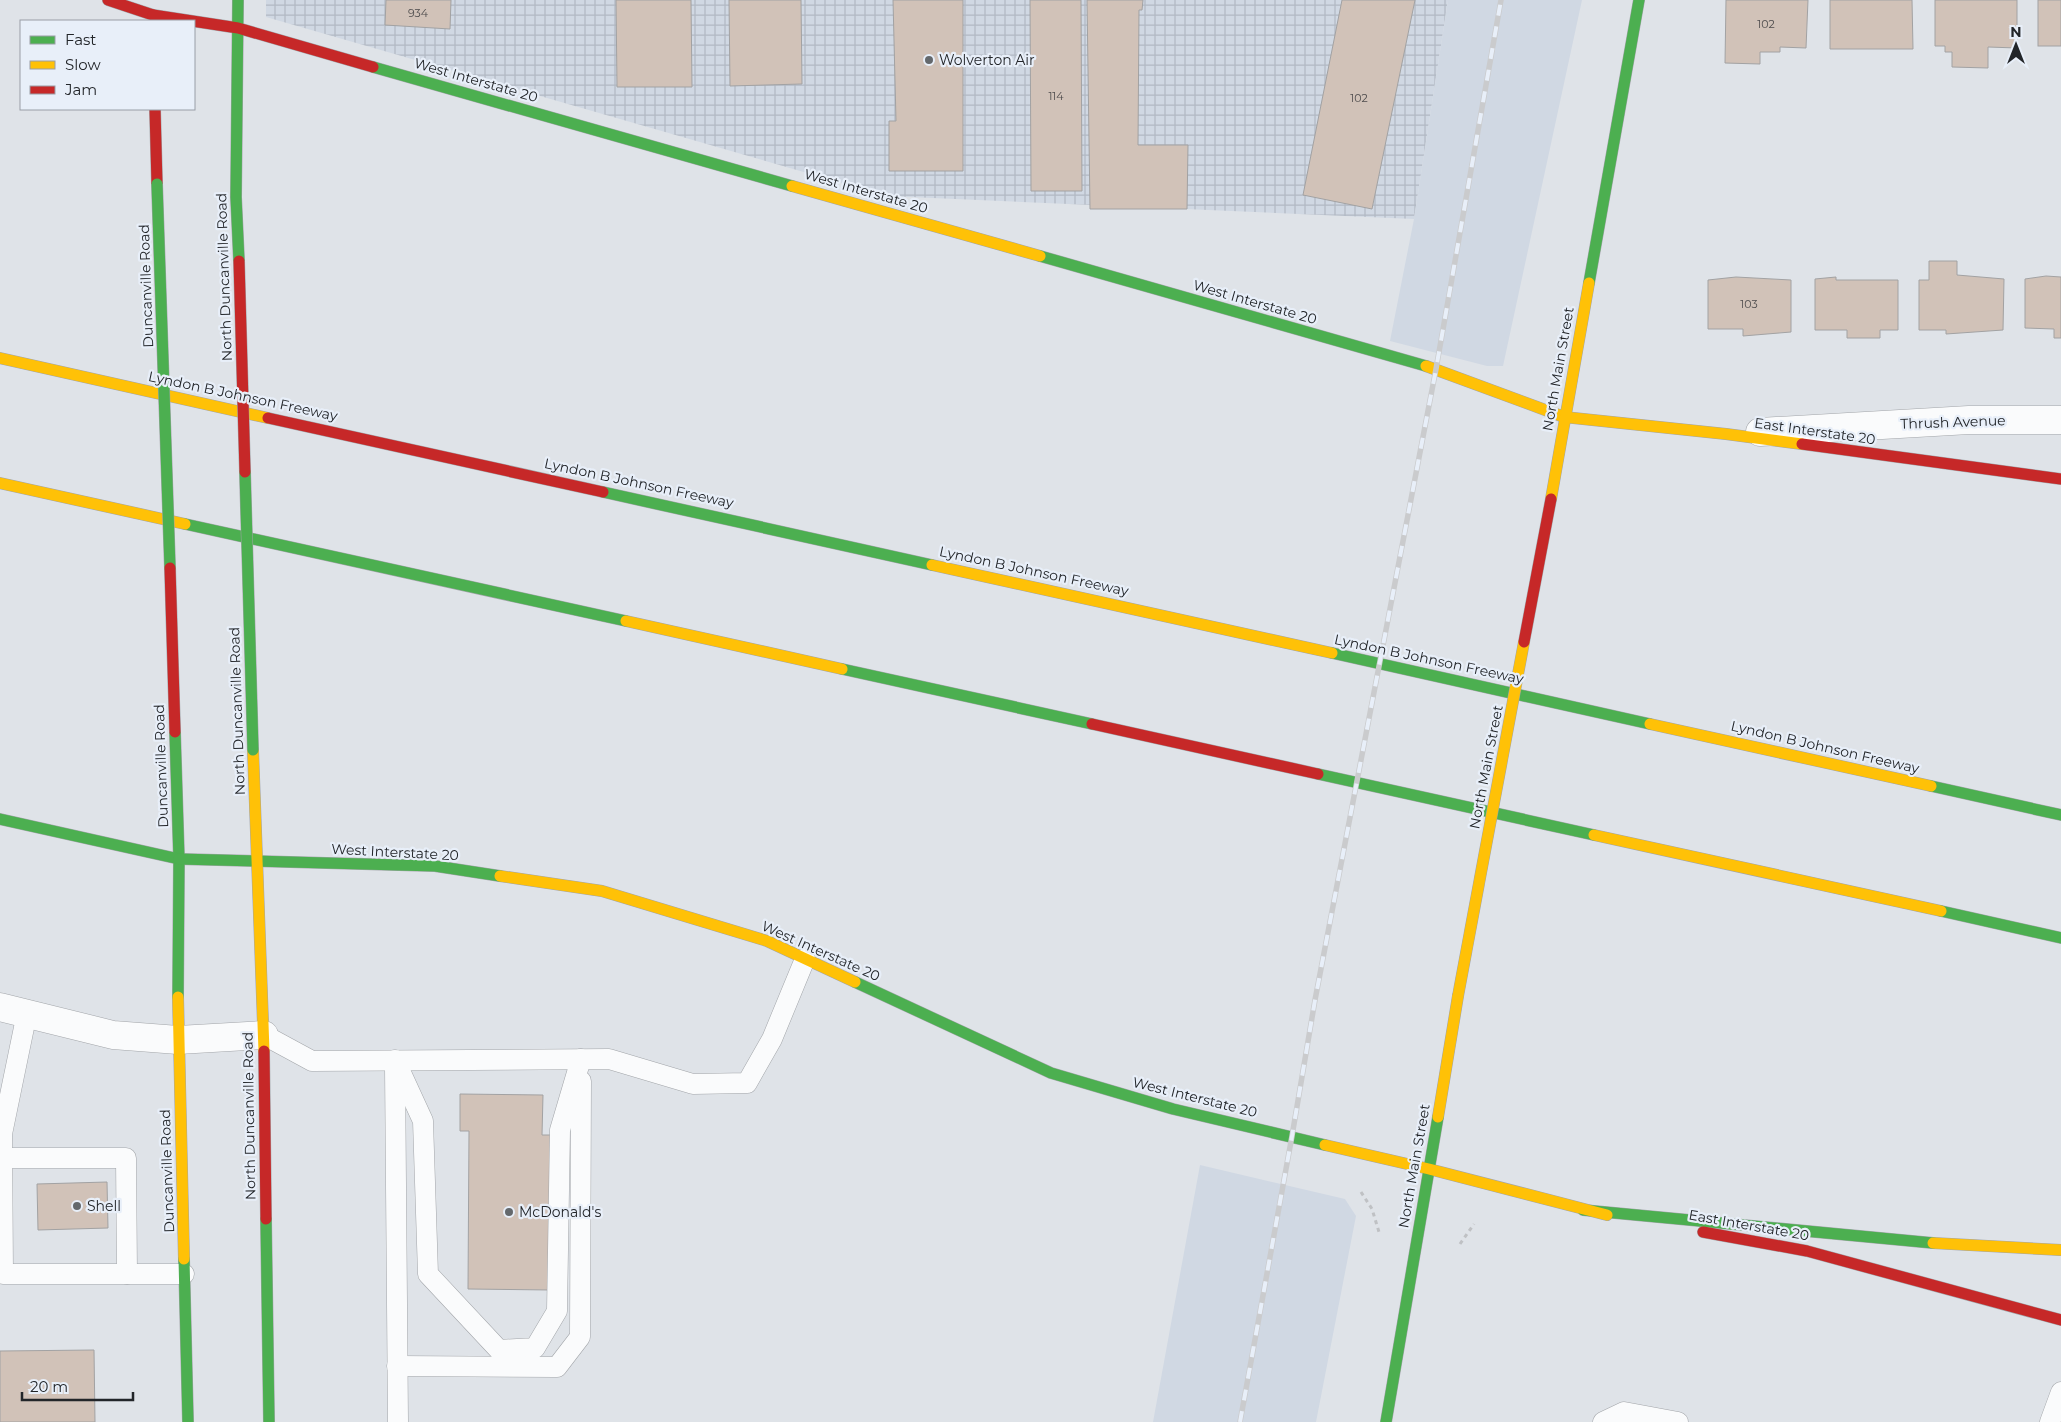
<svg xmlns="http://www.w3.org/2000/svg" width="2061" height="1422" font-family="Montserrat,sans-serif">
<defs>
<pattern id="industrial-grid" width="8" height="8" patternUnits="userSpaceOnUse" patternTransform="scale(1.25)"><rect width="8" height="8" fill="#d0d8e3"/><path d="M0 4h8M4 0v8" fill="none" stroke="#b2b9c3"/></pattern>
</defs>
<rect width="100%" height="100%" fill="#dfe3e8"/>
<path fill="url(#industrial-grid)" d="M266,0H1448L1414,219L887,196L266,17Z"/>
<g fill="#d0d8e3">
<path d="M1448,0H1582L1503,366H1487L1390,341L1414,219Z"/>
<path d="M1200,1165L1345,1199L1356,1216L1316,1422H1153Z"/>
</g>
<g fill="#d1c2b8" stroke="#a2a2a3">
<path d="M386,0H451L450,29L385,25Z"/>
<path d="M616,0H691L692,87H617Z"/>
<path d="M729,0H801L802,84L730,86Z"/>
<path d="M893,0H963V171H889V121H896Z"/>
<path d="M1030,0H1081L1082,191H1031Z"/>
<path d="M1087,0H1143L1142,10H1139L1138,145H1188L1187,209H1090Z"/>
<path d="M1342,0H1415L1372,209L1303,195Z"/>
<path d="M1726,0H1808L1806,48L1780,47V52H1760V64L1725,63Z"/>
<path d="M1830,0H1912L1913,49H1830Z"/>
<path d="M1935,0H2017V48L1988,47V68L1952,67V52H1945V46H1935Z"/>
<rect x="2038" y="0" width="23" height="46"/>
<path d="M1929,261H1957V275L2004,279L2003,330L1946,334V330H1919V280H1929Z"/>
<path d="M2046,276L2061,277V338H2054V329L2025,328V279Z"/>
<path d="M1736,277L1791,280V332L1743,336V329H1708V280Z"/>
<path d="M1836,277V280H1898V330H1880V338H1847V330H1815V279Z"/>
<path d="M460,1094L543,1095L542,1135H551L550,1290L468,1289L469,1131H460Z"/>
<path d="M107,1182L108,1228L38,1230L37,1184Z"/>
<path d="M94,1350L95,1422H0V1351Z"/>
</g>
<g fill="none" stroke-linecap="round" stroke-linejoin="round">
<defs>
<g id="lane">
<path d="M27,1013L2,1134L3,1274H184"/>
<path d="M264,1035L312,1061L609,1059L693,1084L747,1083L772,1039L805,959"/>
<path d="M395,1060L423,1121L428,1274L499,1350L535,1348L557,1311L560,1130L581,1059"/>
<path d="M395,1067L398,1422"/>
<path d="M2,1158H126L127,1274"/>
<path d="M397,1366L557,1367L580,1337L581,1081"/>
<path d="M1603,1422L1624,1412L1678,1422"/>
<path d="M2050,1422L2061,1392"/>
</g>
<g id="street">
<path d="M1760,432L1969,420H2061"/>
<path d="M0,1007L113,1035L178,1040L264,1035"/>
</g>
<g id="fast">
<path d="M238,0L236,197L239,261"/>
<path d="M373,67L792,186"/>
<path d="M1040,256L1426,366"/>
<path d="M1589,283L1639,0"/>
<path d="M603,492L932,565"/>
<path d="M185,524L626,621"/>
<path d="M1332,653L1650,724"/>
<path d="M842,669L1092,724"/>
<path d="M175,732L179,859L178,997"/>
<path d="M1318,774L1594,835"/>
<path d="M1931,786L2061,815"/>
<path d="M0,819L179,859"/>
<path d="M179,859L435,866L500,876"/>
<path d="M1941,911L2061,938"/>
<path d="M855,982L1051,1073L1173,1109L1325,1145"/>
<path d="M1583,1210L1933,1243"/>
<path d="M266,1219L269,1422"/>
<path d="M184,1259L188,1422"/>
<path d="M1386,1422L1438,1117"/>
</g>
<g id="slow">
<path d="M792,186L1040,256"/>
<path d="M0,358L268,418"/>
<path d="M1426,366L1564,417L1726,434L1802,444"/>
<path d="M0,483L185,524"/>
<path d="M1551,499L1589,283"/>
<path d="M932,565L1332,653"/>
<path d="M626,621L842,669"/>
<path d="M1650,724L1931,786"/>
<path d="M253,750L264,1051"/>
<path d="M1594,835L1941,911"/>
<path d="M500,876L602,891L767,941L855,982"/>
<path d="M178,997L184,1259"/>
<path d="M1438,1117L1458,996"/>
<path d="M1325,1145L1429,1169L1607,1215"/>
<path d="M1933,1243L2061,1250"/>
</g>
<g id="jam">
<path d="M108,0L153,15"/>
<path d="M153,15L238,28L373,67"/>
<path d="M155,109L157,184"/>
<path d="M268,418L603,492"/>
<path d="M1802,444L2061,479"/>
<path d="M1092,724L1318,774"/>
<path d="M264,1051L266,1219"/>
<path d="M1703,1232L1807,1251L2061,1320"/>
</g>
</defs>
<use href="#lane" stroke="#a2a5a9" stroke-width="21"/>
<use href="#street" stroke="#a2a5a9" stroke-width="29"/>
<use href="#fast" stroke="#a2a5a9" stroke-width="12"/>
<use href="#slow" stroke="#a2a5a9" stroke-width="12"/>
<use href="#jam" stroke="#a2a5a9" stroke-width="12"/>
<g stroke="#bfc1c4" stroke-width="3" stroke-dasharray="4 4" stroke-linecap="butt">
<path d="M1361,1192L1372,1209L1379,1232"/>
<path d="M1460,1244L1474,1224"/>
</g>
<use href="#lane" stroke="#fafbfc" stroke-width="20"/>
<use href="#street" stroke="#fafbfc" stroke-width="28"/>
<use href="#fast" stroke="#4caf50" stroke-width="11"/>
<use href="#slow" stroke="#ffc107" stroke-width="11"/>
<use href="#jam" stroke="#c62828" stroke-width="11"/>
<defs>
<path id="rail" d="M1240,1422L1292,1136L1315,1000L1436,369L1501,0"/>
</defs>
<use href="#rail" stroke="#cacbcd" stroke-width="5.5"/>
<use href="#rail" stroke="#e8eff9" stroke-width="4" stroke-dasharray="11" stroke-linecap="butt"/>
<defs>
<g id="fast-bridge">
<path d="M157,184L170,568"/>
<path d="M245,472L253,750"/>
</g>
<path id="slow-bridge" d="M1458,996L1524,642"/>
<g id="jam-bridge">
<path d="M239,261L245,472"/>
<path d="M170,568L175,732"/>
<path d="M1524,642L1551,499"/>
</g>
</defs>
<use href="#fast-bridge" stroke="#a2a5a9" stroke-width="12" stroke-linecap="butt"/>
<use href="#slow-bridge" stroke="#a2a5a9" stroke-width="12" stroke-linecap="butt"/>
<use href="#jam-bridge" stroke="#a2a5a9" stroke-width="12" stroke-linecap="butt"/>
<use href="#fast-bridge" stroke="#4caf50" stroke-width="11"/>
<use href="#slow-bridge" stroke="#ffc107" stroke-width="11"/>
<use href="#jam-bridge" stroke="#c62828" stroke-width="11"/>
</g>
<g fill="#64686c" stroke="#e8eff9" stroke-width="2">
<circle cx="929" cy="60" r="5"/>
<circle cx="77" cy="1206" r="5"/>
<circle cx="509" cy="1212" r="5"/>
</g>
<g text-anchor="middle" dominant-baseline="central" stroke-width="4.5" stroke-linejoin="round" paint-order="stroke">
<g font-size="11" fill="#4e4c4d">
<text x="418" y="13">934</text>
<text x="1766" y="24">102</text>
<text x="1056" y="96">114</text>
<text x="1359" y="98">102</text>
<text x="1749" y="304">103</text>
</g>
<g font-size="14" fill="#222529" stroke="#e8eff9" text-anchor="start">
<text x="939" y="60">Wolverton Air</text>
<text x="87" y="1206">Shell</text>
<text x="519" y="1212">McDonald's</text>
</g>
<g font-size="14" fill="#222529" stroke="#e8eff9">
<text transform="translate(476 80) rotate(16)">West Interstate 20</text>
<text transform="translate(866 191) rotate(16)">West Interstate 20</text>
<text transform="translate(224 277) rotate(-92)">North Duncanville Road</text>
<text transform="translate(146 286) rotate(-92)">Duncanville Road</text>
<text transform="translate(1255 302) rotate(16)">West Interstate 20</text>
<text transform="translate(1558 369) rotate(-80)">North Main Street</text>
<text transform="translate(243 396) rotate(12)">Lyndon B Johnson Freeway</text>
<text transform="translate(1953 422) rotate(-2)">Thrush Avenue</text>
<text transform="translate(1815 431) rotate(8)">East Interstate 20</text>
<text transform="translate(639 483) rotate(12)">Lyndon B Johnson Freeway</text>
<text transform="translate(1034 571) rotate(12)">Lyndon B Johnson Freeway</text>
<text transform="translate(1429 659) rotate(12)">Lyndon B Johnson Freeway</text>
<text transform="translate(237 711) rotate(-92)">North Duncanville Road</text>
<text transform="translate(1825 747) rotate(13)">Lyndon B Johnson Freeway</text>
<text transform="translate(161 766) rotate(-92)">Duncanville Road</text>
<text transform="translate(1486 767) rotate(-79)">North Main Street</text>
<text transform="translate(395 852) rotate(3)">West Interstate 20</text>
<text transform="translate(821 951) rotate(24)">West Interstate 20</text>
<text transform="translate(1195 1097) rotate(14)">West Interstate 20</text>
<text transform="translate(249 1116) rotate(-91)">North Duncanville Road</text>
<text transform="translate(1414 1166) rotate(-80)">North Main Street</text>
<text transform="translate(167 1171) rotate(-92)">Duncanville Road</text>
<text transform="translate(1749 1225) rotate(10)">East Interstate 20</text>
</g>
</g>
<rect x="20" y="20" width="175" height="90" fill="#e8eff9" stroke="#999ea6"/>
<rect x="30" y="36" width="25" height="8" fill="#4caf50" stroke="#999ea6"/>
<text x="65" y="45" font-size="15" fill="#222529">Fast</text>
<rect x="30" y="61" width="25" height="8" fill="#ffc107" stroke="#999ea6"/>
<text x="65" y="70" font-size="15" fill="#222529">Slow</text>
<rect x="30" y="86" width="25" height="8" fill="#c62828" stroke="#999ea6"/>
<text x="65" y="95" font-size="15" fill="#222529">Jam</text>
<g transform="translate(2016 45)" stroke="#e8eff9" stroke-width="4" paint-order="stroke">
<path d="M0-4L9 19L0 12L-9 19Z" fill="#222529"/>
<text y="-8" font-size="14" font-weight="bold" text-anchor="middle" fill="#222529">N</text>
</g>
<path d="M22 1392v8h111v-8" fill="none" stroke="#222529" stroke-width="2.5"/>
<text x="30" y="1392" font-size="15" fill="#222529" stroke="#e8eff9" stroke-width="4" paint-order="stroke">20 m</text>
</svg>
